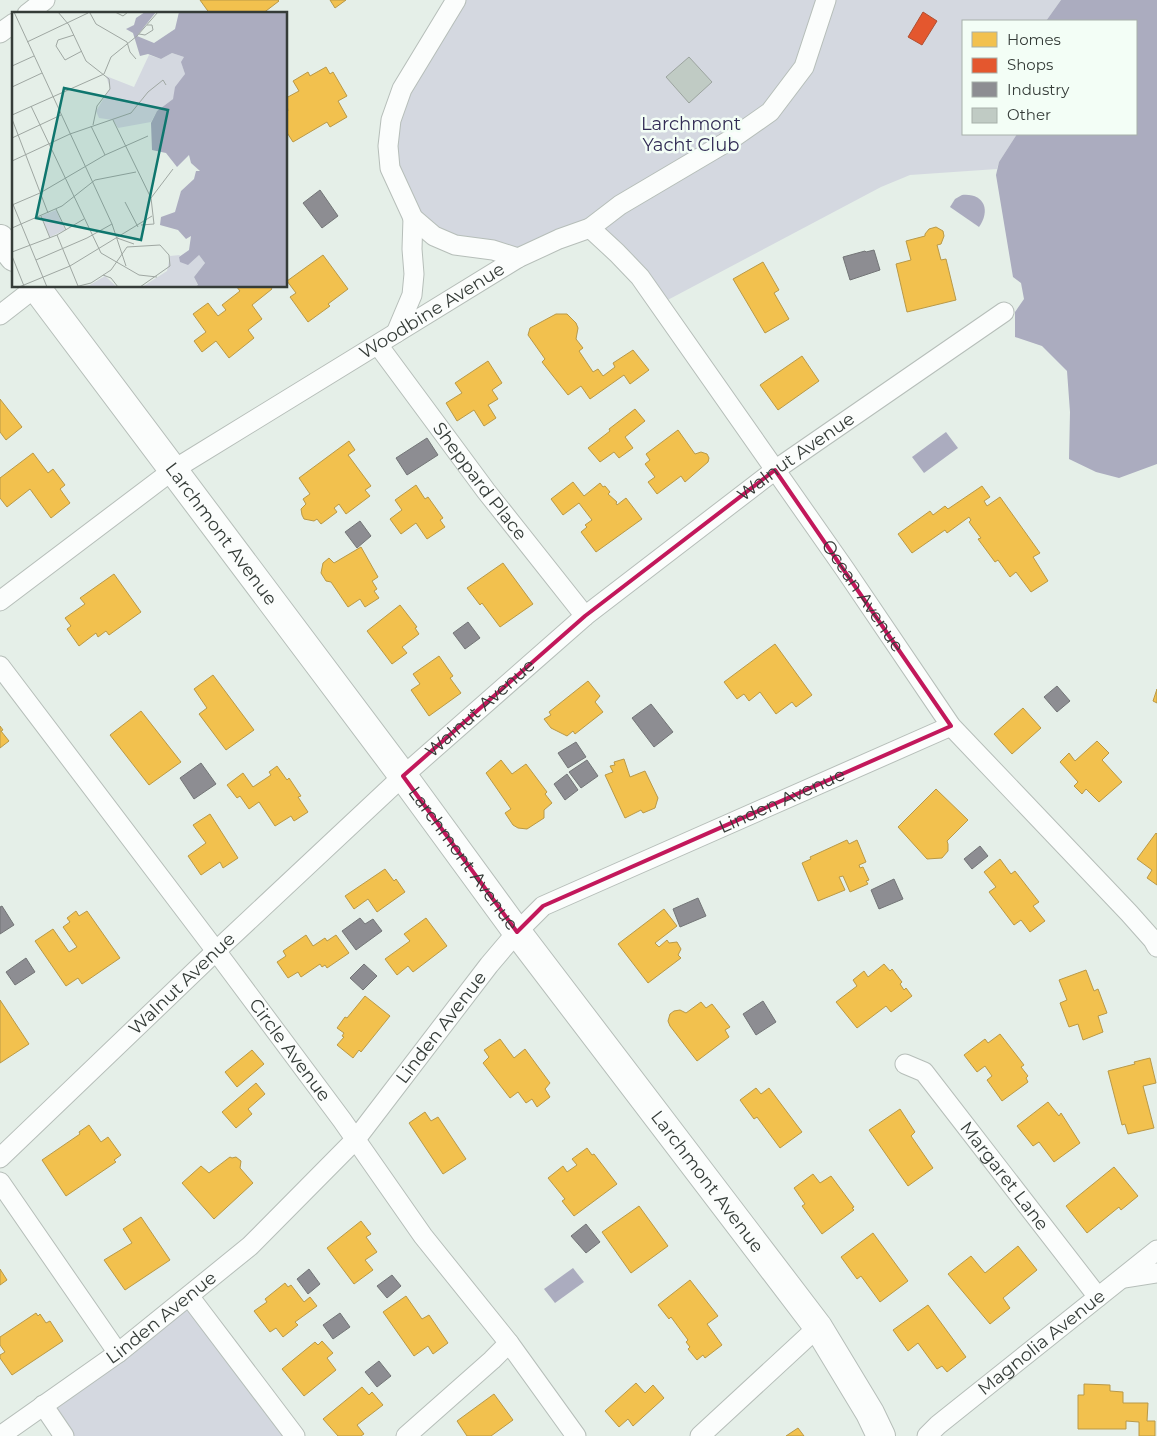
<svg xmlns="http://www.w3.org/2000/svg" width="1157" height="1436" font-family="Montserrat,sans-serif">
<rect width="100%" height="100%" fill="#e5efe8"/>
<g fill="#d4d8e0">
<path d="M460,0H1061L1046,21H963V134H1017L999,162L997,169L910,175L881,187L662,303L590,226L518,255L457,242L416,217L391,149L394,123Z"/>
<path d="M187,1304L288,1436H72L51,1405Z"/>
</g>
<g fill="#abacbf">
<path d="M1061,0H1157V464L1119,478L1096,472L1069,459L1070,412L1067,371L1042,346L1015,337V312L1024,299L1021,283L1013,277L996,175L999,162L1017,134H1136V21H1046Z"/>
<path d="M962,195C984,193 991,210 979,227L950,207L955,199Z"/>
<path d="M946,432L958,448L924,473L912,457Z"/>
<path d="M573,1268L584,1282L555,1303L544,1289Z"/>
</g>
<g fill="#f2c14e" stroke="#b99947">
<path d="M200,0H278L279,1L262,14H210Z"/>
<path d="M330,0H346L335,8Z"/>
<path d="M326,67L330,74L333,72L347,96L338,101L347,117L330,127L327,122L293,142L286,131V112L288,111L286,98L299,91L293,81L308,72L310,76Z"/>
<path d="M936,227L943,231L944,236L941,244L937,245L941,260L946,259L956,300L907,312L896,264L911,260L906,241L925,236V234L929,229Z"/>
<path d="M323,255L348,289L328,304L330,306L308,322L290,297L296,293L287,281Z"/>
<path d="M763,262L779,290L774,293L789,319L765,333L733,279Z"/>
<path d="M236,286H270L272,289L252,305L262,319L248,330L254,338L229,358L216,341L202,352L194,341L206,332L193,314L208,303L218,316L226,310L222,305L240,291Z"/>
<path d="M556,314H567L576,323L578,328L576,339L583,348L579,351L593,372L598,369L603,376L615,367L613,363L633,350L649,370L630,384L624,375L590,399L581,386L568,395L542,362L545,359L528,335L530,328Z"/>
<path d="M802,356L819,381L778,410L760,385Z"/>
<path d="M488,361L502,383L492,390L498,399L488,405L496,418L484,426L474,410L457,421L446,403L462,393L455,383Z"/>
<path d="M0,399L22,427L6,440L0,432Z"/>
<path d="M635,409L645,421L625,437L633,448L619,458L614,452L600,462L588,448L610,431L609,429Z"/>
<path d="M678,430L695,454L701,452L707,454L709,458L708,462L685,482L681,476L657,494L648,482L655,477L645,464L650,460L646,454Z"/>
<path d="M349,441L355,450L348,455L371,486L365,490L370,496L346,514L339,504L334,508L337,512L321,524L317,519L314,521L304,519L302,515L301,509L306,504L303,499L310,494L299,478Z"/>
<path d="M33,453L48,473L53,469L65,485L60,489L70,503L51,518L30,489L7,507L0,498V478Z"/>
<path d="M573,482L584,496L600,483L603,487L605,486L610,492L608,494L617,502L616,503L617,505L626,498L642,519L596,552L581,532L587,527L585,525L592,520L579,503L563,515L551,499Z"/>
<path d="M416,485L425,499L428,497L443,518L440,520L445,527L427,539L416,523L401,534L390,519L402,510L395,500Z"/>
<path d="M982,486L990,497L984,501L987,506L1000,497L1040,553L1033,557L1048,581L1031,592L1016,572L1010,577L998,560L995,562L978,539L981,538L969,522L971,520L969,517L947,533L945,530L912,553L898,534L930,511L933,515L945,506L948,509Z"/>
<path d="M361,547L378,577L372,581L377,589L374,591L379,598L365,607L360,599L348,607L331,582L326,581L321,573L323,563L329,558L334,563Z"/>
<path d="M503,563L533,604L500,627L482,603L480,605L467,588Z"/>
<path d="M114,574L141,612L109,635L106,631L98,637L96,633L79,646L67,629L71,626L65,618L85,604L80,598Z"/>
<path d="M400,605L417,627L415,628L419,634L402,647L407,653L392,664L367,631Z"/>
<path d="M775,644L812,695L796,707L792,702L776,714L760,692L749,701L744,694L737,699L724,682Z"/>
<path d="M439,656L453,676L450,678L461,693L429,716L411,690L420,684L413,674Z"/>
<path d="M213,675L254,730L226,750L199,714L207,708L194,689Z"/>
<path d="M588,681L600,696L595,702L603,712L575,734L573,731L567,736L551,728L544,719L551,715L549,712Z"/>
<path d="M1157,689V703L1153,701Z"/>
<path d="M1023,708L1041,728L1012,754L994,734Z"/>
<path d="M141,711L181,762L149,785L110,735Z"/>
<path d="M0,726L3,730L1,731L9,741L0,748Z"/>
<path d="M1097,741L1109,753L1102,760L1122,782L1099,802L1086,789L1082,794L1074,786L1078,782L1060,762L1069,753L1075,761Z"/>
<path d="M624,759L630,777L645,771L658,798L655,808L643,813L641,810L625,818L605,775L613,772L610,766L615,765L614,762Z"/>
<path d="M501,760L512,774L526,764L547,792L545,794L552,803L544,810V818L527,829L518,828L513,825L505,813L511,809L486,773Z"/>
<path d="M277,766L287,780L289,778L301,796L298,797L308,812L294,821L291,816L275,826L259,802L249,809L240,796L237,798L227,785L243,773L253,787L271,775L269,772Z"/>
<path d="M936,789L968,820L947,841L948,844V851L942,858L927,859L898,827Z"/>
<path d="M210,814L238,858L223,868L220,862L201,875L188,856L206,843L193,825Z"/>
<path d="M1156,833L1157,834V885L1147,878L1152,870L1137,859Z"/>
<path d="M847,840L849,844L857,840L866,862L859,865L860,868L863,867L869,880L866,881L868,884L850,892L843,876L839,877L845,890L818,901L802,863L811,859L810,857Z"/>
<path d="M1000,859L1011,874L1015,871L1039,902L1033,906L1045,921L1030,932L1021,920L1014,925L989,892L996,887L984,872Z"/>
<path d="M385,869L394,881L396,879L405,892L377,912L368,899L354,909L345,896Z"/>
<path d="M664,909L677,926L655,943L659,947L667,940L669,943L677,942L681,949L678,955L681,958L648,983L618,944Z"/>
<path d="M76,911L79,916L87,911L120,958L82,984L78,978L66,986L35,941L53,929L69,952L77,947L63,927L70,922L67,918Z"/>
<path d="M426,918L447,946L413,972L408,966L397,975L385,959L410,941L404,934Z"/>
<path d="M306,935L313,946L325,938L327,941L336,935L349,953L327,968L325,965L322,967L320,964L301,977L298,972L288,978L277,962L286,956L283,951Z"/>
<path d="M884,964L890,971L892,969L902,982L900,984L904,990L906,988L912,996L891,1012L886,1006L857,1028L836,1002L857,986L853,980L864,971L868,977Z"/>
<path d="M1086,970L1094,991L1098,989L1107,1013L1098,1016L1103,1032L1083,1040L1078,1024L1069,1027L1060,1003L1067,1000L1059,980Z"/>
<path d="M365,996L390,1016L361,1052L359,1050L353,1058L337,1045L344,1037L342,1036L344,1033L337,1028L345,1017L347,1018Z"/>
<path d="M0,1000L29,1044L0,1063Z"/>
<path d="M701,1002L706,1008L712,1004L730,1027L725,1030L729,1037L697,1061L670,1026L668,1021L670,1014L674,1011L680,1010L686,1013Z"/>
<path d="M1000,1034L1024,1065L1021,1067L1028,1076L1026,1078L1028,1082L1002,1101L987,1080L992,1076L985,1066L977,1072L964,1055L985,1039L988,1043Z"/>
<path d="M500,1039L514,1058L525,1049L550,1083L545,1089L550,1097L537,1107L532,1099L526,1103L518,1092L510,1098L483,1063L489,1057L484,1050Z"/>
<path d="M252,1050L264,1064L237,1087L225,1072Z"/>
<path d="M1150,1058L1156,1083L1143,1086L1154,1128L1128,1134L1125,1124L1122,1125L1108,1071L1135,1064L1134,1062Z"/>
<path d="M256,1083L265,1094L248,1109L252,1114L236,1128L222,1112Z"/>
<path d="M756,1088L761,1094L769,1088L802,1132L780,1148L757,1117L754,1119L740,1100Z"/>
<path d="M1048,1102L1059,1116L1061,1113L1080,1143L1054,1162L1039,1142L1033,1146L1017,1126Z"/>
<path d="M900,1109L915,1132L911,1136L933,1168L908,1186L869,1130Z"/>
<path d="M425,1112L431,1121L438,1117L466,1159L443,1174L409,1123Z"/>
<path d="M89,1125L101,1142L108,1137L121,1155L114,1160L116,1162L66,1196L42,1160L80,1134L79,1132Z"/>
<path d="M587,1148L592,1155L594,1154L617,1184L574,1216L562,1201L565,1199L548,1178L563,1166L567,1172L577,1165L572,1159Z"/>
<path d="M230,1157L232,1158L236,1157L241,1161L240,1168L253,1183L214,1219L182,1183L201,1166L209,1173Z"/>
<path d="M1114,1167L1138,1196L1121,1210L1119,1207L1087,1233L1066,1206Z"/>
<path d="M813,1174L820,1183L831,1176L854,1207L852,1208L854,1210L822,1234L802,1206L805,1204L794,1188Z"/>
<path d="M639,1206L668,1246L631,1273L602,1232Z"/>
<path d="M141,1217L170,1260L125,1290L104,1260L132,1243L123,1229Z"/>
<path d="M361,1221L371,1234L366,1237L377,1252L365,1260L373,1270L354,1284L327,1248Z"/>
<path d="M873,1233L908,1281L880,1302L861,1276L857,1279L841,1257Z"/>
<path d="M1018,1246L1037,1270L1003,1298L1010,1308L990,1324L948,1274L971,1256L985,1273Z"/>
<path d="M0,1269L7,1280L0,1285Z"/>
<path d="M690,1280L718,1316L707,1324L722,1345L705,1358L703,1355L697,1360L688,1349L690,1347L686,1342L688,1340L671,1317L669,1319L658,1305Z"/>
<path d="M285,1283L288,1287L291,1285L304,1302L310,1297L317,1306L295,1322L298,1325L283,1337L276,1328L270,1332L254,1311L267,1302L265,1299Z"/>
<path d="M406,1296L422,1319L429,1315L448,1343L433,1354L428,1346L414,1356L383,1312Z"/>
<path d="M928,1305L966,1357L947,1372L942,1366L937,1369L918,1343L908,1351L893,1330Z"/>
<path d="M36,1313L38,1316L40,1314L46,1323L50,1321L63,1341L12,1375L0,1358V1355L5,1352L0,1345V1337Z"/>
<path d="M322,1341L333,1353L327,1358L336,1370L304,1396L282,1369L315,1342L318,1345Z"/>
<path d="M636,1383L645,1393L653,1385L664,1398L633,1426L628,1419L619,1427L605,1411Z"/>
<path d="M1084,1384L1110,1385V1391L1123,1392V1403H1148L1147,1421H1155V1436H1139V1422L1126,1421V1429H1078V1395H1084Z"/>
<path d="M362,1387L369,1395L372,1392L383,1405L357,1425L364,1434L361,1436H338L323,1419Z"/>
<path d="M494,1394L513,1420L491,1436H467L457,1421Z"/>
<path d="M798,1428L804,1436H786Z"/>
</g>
<path fill="#e4572e" stroke="#b04f31" d="M923,12L937,21L922,45L908,37Z"/>
<g fill="#8d8d92" stroke="#737577">
<path d="M320,190L338,216L322,228L303,203Z"/>
<path d="M874,250L880,270L850,280L843,257L865,251L866,252Z"/>
<path d="M427,438L438,455L407,475L396,458Z"/>
<path d="M360,521L371,536L357,548L345,532Z"/>
<path d="M468,622L480,638L465,649L453,633Z"/>
<path d="M1057,686L1070,701L1057,712L1044,697Z"/>
<path d="M651,704L673,732L654,747L632,718Z"/>
<path d="M576,742L586,757L568,768L558,753Z"/>
<path d="M587,760L598,776L581,788L569,772Z"/>
<path d="M201,763L216,784L194,799L180,778Z"/>
<path d="M567,774L578,790L565,800L554,784Z"/>
<path d="M980,846L988,856L972,869L964,859Z"/>
<path d="M894,879L903,899L879,909L871,890Z"/>
<path d="M698,898L706,916L680,927L673,909Z"/>
<path d="M2,906L14,925L0,934V907Z"/>
<path d="M360,918L365,924L373,919L382,931L356,950L342,931Z"/>
<path d="M26,958L35,972L15,985L6,972Z"/>
<path d="M364,964L377,976L363,990L350,978Z"/>
<path d="M763,1001L776,1022L756,1035L743,1014Z"/>
<path d="M586,1224L600,1242L586,1253L571,1236Z"/>
<path d="M309,1269L320,1284L308,1294L297,1279Z"/>
<path d="M392,1275L401,1286L387,1298L377,1286Z"/>
<path d="M340,1313L350,1327L333,1339L323,1325Z"/>
<path d="M379,1361L391,1376L377,1387L365,1372Z"/>
</g>
<path fill="#c0cbc4" stroke="#9ca49f" d="M689,57L712,82L689,103L666,77Z"/>
<g fill="none" stroke-linecap="round" stroke-linejoin="round">
<defs>
<g id="street">
<path d="M456,0L402,89L391,120L388,146L390,168L413,218L434,236L455,245L493,250L518,258"/>
<path d="M27,14L45,0"/>
<path d="M0,33L14,23"/>
<path id="s1" d="M590,228L617,253L640,277L844,568L951,726L1129,913L1153,940L1157,947"/>
<path d="M0,315L36,287"/>
<path d="M396,333L412,295L414,274L412,249L413,218"/>
<path id="s2" d="M378,345L486,491L585,616"/>
<path id="s3" d="M0,601L173,470L518,258L559,239L590,228L620,205L730,140L770,112L804,67L826,0"/>
<path id="s4" d="M0,666L216,951L342,1120L423,1236L509,1343L576,1436"/>
<path id="s5" d="M905,1064L924,1072L1098,1297"/>
<path id="s6" d="M0,1158L216,951L403,776L585,616L775,470L1004,312"/>
<path d="M0,1182L118,1353"/>
<path d="M1124,1278L1157,1273"/>
<path d="M189,1296L295,1436"/>
<path d="M43,1405L64,1436"/>
<path id="s7" d="M0,1436L118,1353L250,1246L356,1139L489,965L517,932L543,906L951,726"/>
<path d="M406,1436L492,1360L509,1343"/>
<path d="M700,1436L818,1327"/>
<path id="s8" d="M927,1436L938,1425L1157,1250"/>
</g>
<g id="secondary">
<path d="M0,239L14,257"/>
<path id="s9" d="M35,286L403,776L517,932L818,1327L870,1413L881,1436"/>
</g>
</defs>
<use href="#street" stroke="#b6beb9" stroke-width="21"/>
<use href="#secondary" stroke="#b6beb9" stroke-width="30"/>
<use href="#street" stroke="#fbfdfc" stroke-width="19"/>
<use href="#secondary" stroke="#fbfdfc" stroke-width="28"/>
</g>
<path fill="none" stroke="#c2185b" stroke-width="4" stroke-linejoin="round" d="M775,470L951,726L543,906L517,932L403,776L585,616Z"/>
<g text-anchor="middle" dominant-baseline="central" stroke-width="5" stroke-linejoin="round" paint-order="stroke">
<g font-size="18" fill="#322c55" stroke="#f3fef6">
<text x="691" y="124">Larchmont<tspan x="691" dy="21">Yacht Club</tspan></text>
</g>
<g font-size="18" fill="#353c38" stroke="#f3fef6">
<text stroke="none"><textPath href="#s3" startOffset="521">Woodbine Avenue</textPath></text>
<text stroke="none"><textPath href="#s6" startOffset="1062">Walnut Avenue</textPath></text>
<text stroke="none"><textPath href="#s2" startOffset="170">Sheppard Place</textPath></text>
<text stroke="none"><textPath href="#s9" startOffset="310">Larchmont Avenue</textPath></text>
<text stroke="none"><textPath href="#s1" startOffset="459">Ocean Avenue</textPath></text>
<text stroke="none"><textPath href="#s6" startOffset="658">Walnut Avenue</textPath></text>
<text stroke="none"><textPath href="#s7" startOffset="1025">Linden Avenue</textPath></text>
<text stroke="none"><textPath href="#s9" startOffset="715">Larchmont Avenue</textPath></text>
<text stroke="none"><textPath href="#s6" startOffset="252">Walnut Avenue</textPath></text>
<text stroke="none"><textPath href="#s7" startOffset="605">Linden Avenue</textPath></text>
<text stroke="none"><textPath href="#s4" startOffset="481">Circle Avenue</textPath></text>
<text stroke="none"><textPath href="#s5" startOffset="152">Margaret Lane</textPath></text>
<text stroke="none"><textPath href="#s9" startOffset="1120">Larchmont Avenue</textPath></text>
<text stroke="none"><textPath href="#s7" startOffset="200">Linden Avenue</textPath></text>
<text stroke="none"><textPath href="#s8" startOffset="148">Magnolia Avenue</textPath></text>
</g>
</g>
<g transform="translate(12 12)">
<rect width="275" height="275" fill="#e5efe8"/>
<path d="M160,41L172,45L170,52L173,62L161,87L145,99L139,110L106,116L101,108L87,106L84,99L98,76L94,64L122,75L137,43L149,47ZM44,198L53,218L38,225L29,204ZM168,243L167,245L187,243L193,251L182,265L186,274L130,275L155,259L158,244ZM93,264L105,275H69L78,273Z" fill="#d4d8e0"/>
<path d="M133,0H144L125,24L142,31L163,17L167,0H275V275H183L186,273L182,265L193,251L187,243L176,253L168,250L167,245L177,238L179,224L174,227L166,218L148,213L149,205L163,200L169,179L182,167L184,159H188L179,151L177,143L165,155L154,141L140,138L139,111L145,99L161,87L163,75L173,62L169,50L172,45L160,41L149,47L136,42L128,44L121,21L114,17L122,13L124,6Z" fill="#abacbf"/>
<path fill="none" stroke="#9fa7a2" stroke-width="1" d="M2,0L100,212L114,254M46,0L57,13L74,49L97,67L98,77L85,94L81,113M80,0H101M103,0L111,4L116,0M78,1L84,12L115,30L118,40L124,47M127,22L133,23L141,18L140,13H135M62,23L46,28L44,34L53,48L70,39M15,30L76,1M0,54L22,44M0,75L30,61M19,94L89,241L127,263L145,265M0,103L92,62L99,45L125,24L146,0M0,107L36,201M101,108L139,186L142,212L129,213M79,114L93,143M0,126L49,103M0,149L58,122L119,101L136,80L151,68L154,73M139,186L161,157M0,190L35,275M113,190L126,215M0,193L28,181L93,143L136,124M44,197L54,218M29,204L38,226M0,216L50,194L83,168L124,160M45,223L66,274M105,226L122,232M0,240L45,223L72,207M0,244L12,274M24,248L75,226L100,212M91,263L99,266L106,275M7,275L58,254L140,204M63,275L79,271L99,258L115,235L148,233L157,243L158,254L128,275"/>
<path fill="#0f766e" fill-opacity="0.15" stroke="#0f766e" stroke-width="2.5" d="M52,76L156,98L129,228L24,206Z"/>
<rect width="275" height="275" fill="none" stroke="#353c38" stroke-width="2.5"/>
</g>
<rect x="962" y="20" width="175" height="115" fill="#f3fef6" stroke="#a7b0aa"/>
<rect x="972" y="32" width="25" height="15" fill="#f2c14e" stroke="#a7b0aa"/>
<text x="1007" y="45" font-size="15" fill="#353c38">Homes</text>
<rect x="972" y="58" width="25" height="15" fill="#e4572e" stroke="#a7b0aa"/>
<text x="1007" y="70" font-size="15" fill="#353c38">Shops</text>
<rect x="972" y="82" width="25" height="15" fill="#8d8d92" stroke="#a7b0aa"/>
<text x="1007" y="95" font-size="15" fill="#353c38">Industry</text>
<rect x="972" y="108" width="25" height="15" fill="#c0cbc4" stroke="#a7b0aa"/>
<text x="1007" y="120" font-size="15" fill="#353c38">Other</text>
</svg>
